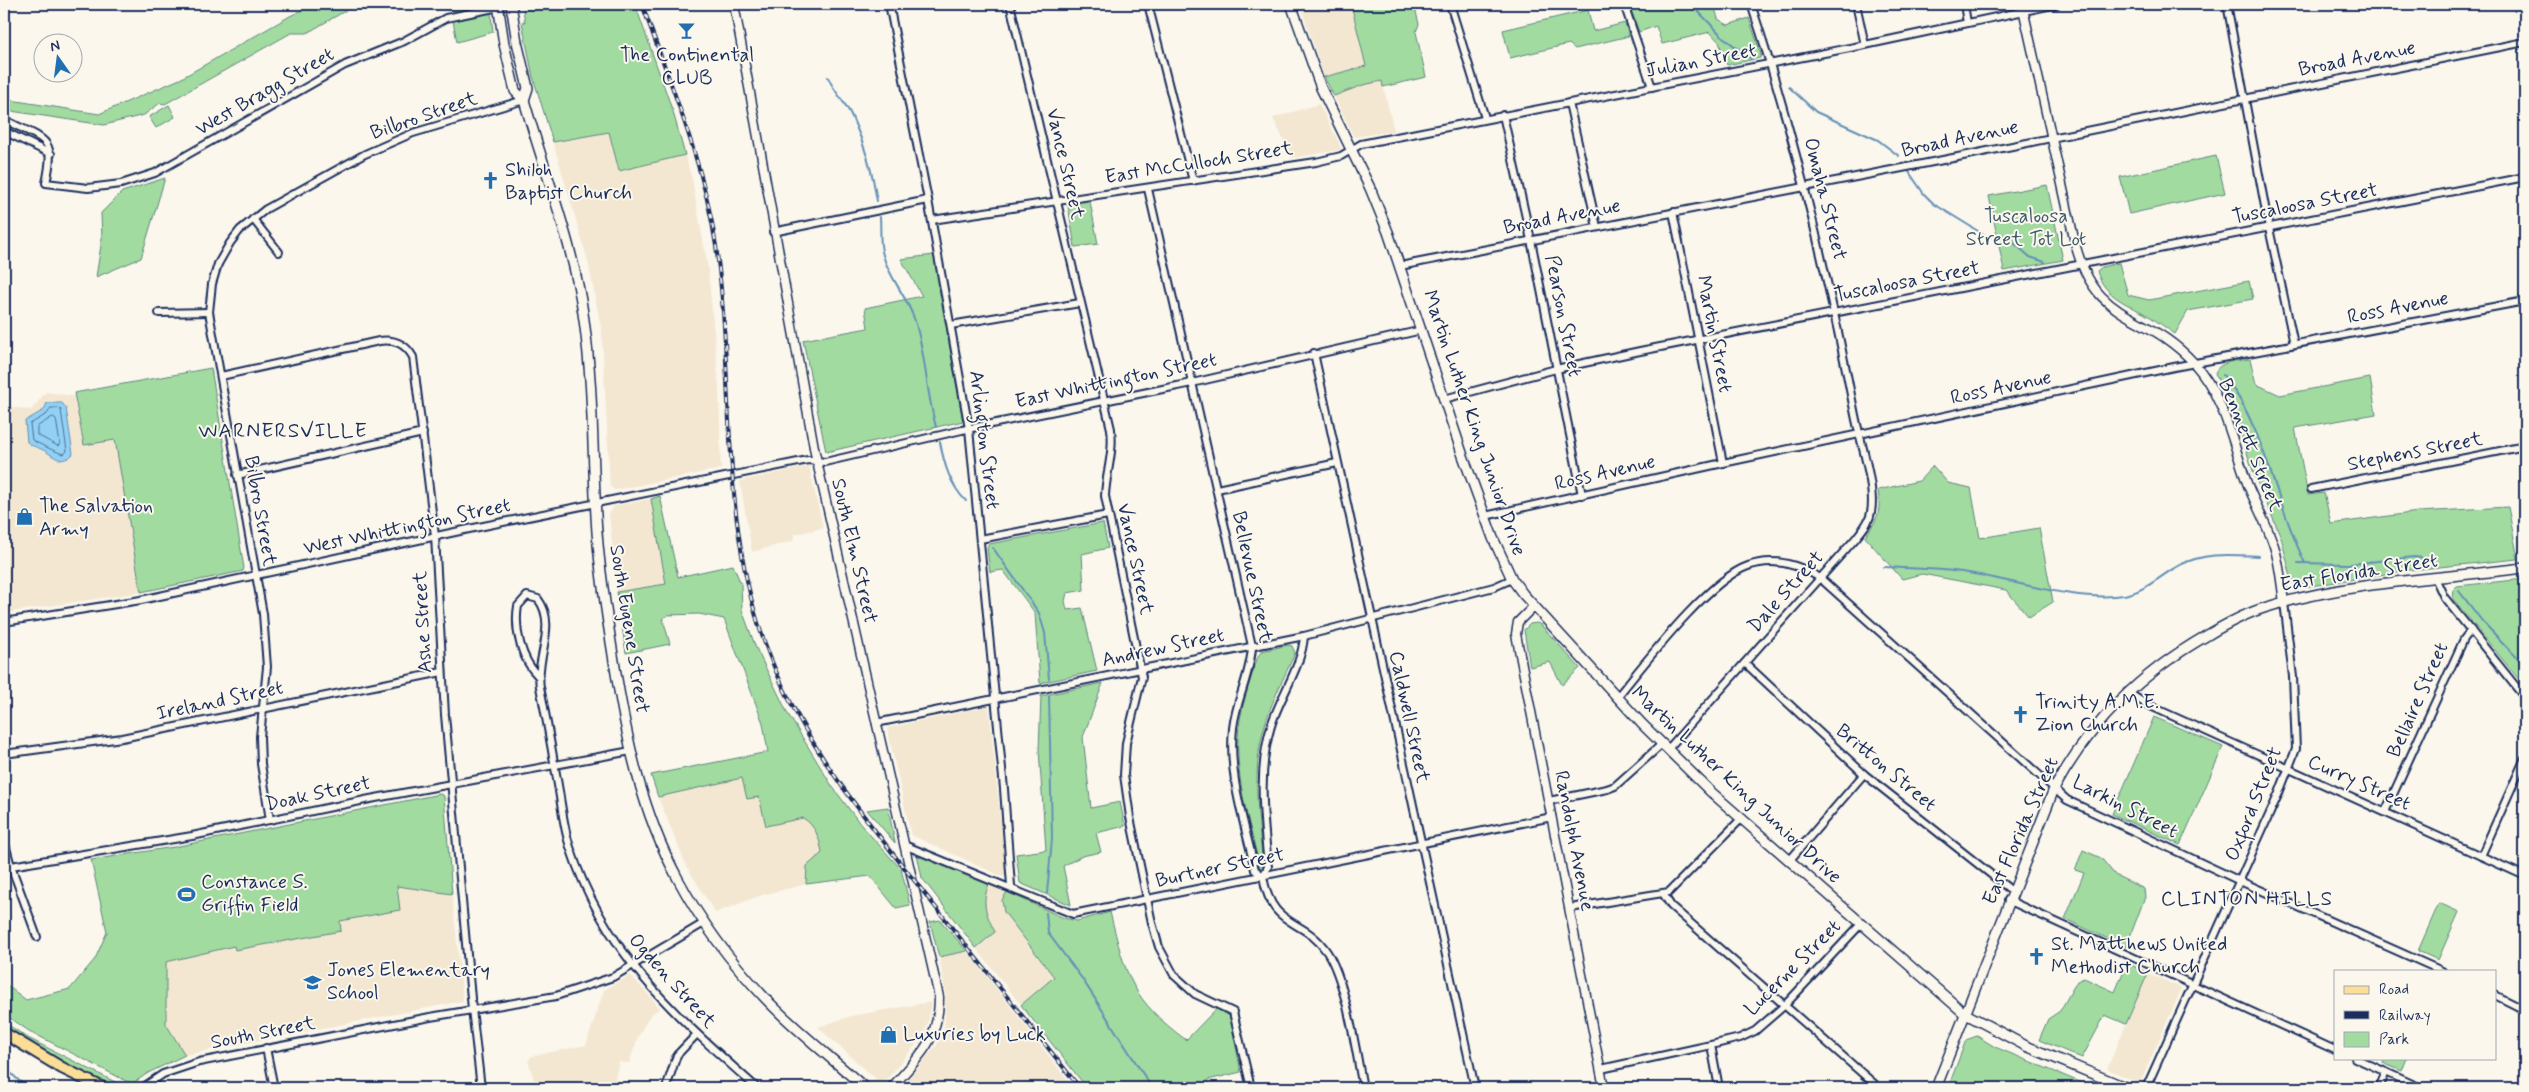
<svg xmlns="http://www.w3.org/2000/svg" width="2529" height="1092" font-family="Mynerve,sans-serif">
<rect width="100%" height="100%" fill="#fbf7ec"/>
<filter id="ink" filterUnits="userSpaceOnUse"><feTurbulence type="fractalNoise" baseFrequency=".02" numOctaves="2"/><feDisplacementMap in="SourceGraphic" scale="10" xChannelSelector="R" yChannelSelector="G"/><feConvolveMatrix kernelMatrix="1 2 1 2 8 2 1 2 1" color-interpolation-filters="sRGB"/></filter>
<g filter="url(#ink)">
<g fill="#f3e7d2">
<path d="M1300,4H1351L1366,66L1324,77Z"/>
<path d="M1382,81L1394,131L1354,137L1334,96L1363,85Z"/>
<path d="M1319,104L1341,147L1340,150L1292,158L1273,118Z"/>
<path d="M609,132L619,171L685,155L692,179L708,268L719,388L721,469L615,490L610,487L602,333L588,261L553,142Z"/>
<path d="M46,392L74,396L84,445L115,440L141,592L4,613V406L31,410Z"/>
<path d="M809,466L823,528L795,534L793,541L752,552L740,481Z"/>
<path d="M651,499L666,584L617,592L609,514L614,506Z"/>
<path d="M989,706L1006,875L1003,877L911,835L887,728Z"/>
<path d="M742,778L759,796L766,825L803,818L812,824L821,844L822,853L807,866L806,884L759,896L715,913L686,865L658,797Z"/>
<path d="M989,884L1007,892L1002,901L1004,912L1054,978L1021,1005L976,948L995,932L985,911L984,897Z"/>
<path d="M396,886L452,894L463,1001L185,1055L166,1024V962L234,946L235,950L341,931L340,921L400,910Z"/>
<path d="M967,951L1074,1088H900L937,1045L944,1031L946,996L939,957Z"/>
<path d="M2148,973L2181,988V990L2141,1081L2137,1082L2107,1069Z"/>
<path d="M631,975L660,1008L650,1015L638,1037L629,1063L619,1062L613,1088H537L528,1061L532,1056L586,1045L604,990Z"/>
<path d="M931,1002L929,1019L924,1035L887,1079L882,1081L877,1080L818,1027L851,1016Z"/>
</g>
<g fill="#a2dba0" stroke="#5e857f">
<path d="M315,4H357L307,33H291L165,104L160,103L144,115L104,125L4,110V99L99,114L180,79L290,16Z"/>
<path d="M450,4H490L493,32L457,42Z"/>
<path d="M551,4H635L673,112L685,155L619,171L609,132L553,142L533,77L522,22H525L523,10Z"/>
<path d="M1351,4H1414L1419,24L1416,32L1426,77L1383,87L1382,81L1363,85L1334,96L1324,77L1366,66Z"/>
<path d="M1629,4H1714L1718,19L1728,25L1749,18L1761,54L1760,58L1727,65L1719,42L1710,32L1662,44L1656,26L1639,32Z"/>
<path d="M1588,10L1593,31L1625,23L1629,36L1575,49L1569,44L1510,58L1503,30Z"/>
<path d="M169,105L175,117L156,128L149,117Z"/>
<path d="M2216,156L2225,193L2129,214L2120,177Z"/>
<path d="M165,178L141,258L96,277L102,239L101,213L122,192Z"/>
<path d="M2047,185L2063,260L2004,271L1989,196Z"/>
<path d="M1089,196L1098,244L1075,247L1067,200Z"/>
<path d="M934,255L963,421L826,452L803,340L868,328L865,308L922,296L901,259Z"/>
<path d="M2119,263L2128,295L2149,300L2249,281L2253,299L2188,311L2175,334C2167,329 2160,323 2152,318C2131,305 2104,298 2097,271L2102,267Z"/>
<path d="M2250,359L2256,384L2280,395L2370,378L2376,414L2295,428L2308,495L2324,493L2331,524L2418,512L2508,507L2518,559L2410,570L2298,588L2292,581L2281,537L2255,477L2236,419L2215,373C2220,360 2238,361 2250,359Z"/>
<path d="M211,368L244,568L243,571L141,592L115,440L84,445L74,393Z"/>
<path d="M1933,466L1948,483L1971,488L1980,538L2039,528L2053,602L2029,617L2006,590L1922,574L1902,579L1865,537C1878,518 1881,513 1878,490L1919,481Z"/>
<path d="M660,496L678,577L733,565L741,584L742,610L756,648L788,714L832,786L861,825L901,869L910,905L896,908L870,876L806,884L807,866L822,853C820,839 815,825 803,818L766,826L759,797L747,799L742,778L658,797L651,775L768,752L763,723L724,619L699,614L667,615L663,619L670,644L626,653L617,592L666,584L651,499Z"/>
<path d="M1103,523L1108,548L1082,554L1084,590L1067,593L1065,601L1067,610L1082,608L1097,671L1040,683L1035,613L1003,570L990,572L987,548L989,544Z"/>
<path d="M2525,579V687L2453,599L2454,589L2457,586Z"/>
<path d="M1537,623L1541,625L1580,668L1562,685L1550,662L1530,667L1524,630L1530,624Z"/>
<path d="M1288,645L1292,646L1295,653C1284,678 1271,702 1264,728C1251,773 1259,821 1263,867L1260,868C1250,825 1236,782 1238,738C1239,711 1250,682 1258,656L1262,651Z"/>
<path d="M1103,683L1083,737L1091,808L1120,802L1125,826L1096,833L1101,852L1082,856L1063,866L1071,905L1020,883L1016,854L1046,850L1039,750L1041,696Z"/>
<path d="M2154,717L2223,747L2180,845L2112,814Z"/>
<path d="M440,794L444,796L452,894L397,886L400,910L340,921L341,931L235,950L234,946L166,962V1024L185,1055L148,1073L132,1084L29,1031L4,1014V983L26,1000L70,989L95,959L107,932L91,860L174,847Z"/>
<path d="M888,807L895,843L867,810Z"/>
<path d="M2083,850L2101,858L2115,875L2144,889L2145,897L2126,947L2065,919L2084,873L2075,870Z"/>
<path d="M917,854L989,884C981,903 986,914 995,932L976,948L922,878Z"/>
<path d="M1007,892L1064,918L1077,921L1110,912C1126,977 1131,999 1186,1040L1216,1009L1224,1011L1230,1017L1241,1072L1208,1080L1210,1088H1087L1021,1005L1054,977L1004,912L1002,900Z"/>
<path d="M2439,903L2459,912L2438,960L2418,951Z"/>
<path d="M940,920L967,951L939,957L930,922Z"/>
<path d="M2127,963L2148,973L2126,1024L2105,1015L2082,1058L2039,1040L2048,1019L2060,1011L2077,981L2084,978L2115,992Z"/>
<path d="M4,1022L28,1038L125,1087L117,1088L39,1050L4,1027Z"/>
<path d="M1977,1036L1995,1047L2094,1088H1948L1966,1040Z"/>
<path d="M2385,1058H2407L2402,1071L2383,1063Z"/>
</g>
<path fill="#93d1f4" stroke="#6390b8" d="M47,403H62L66,408L73,454C60,467 53,454 41,449C35,446 32,447 27,442L25,421L44,410Z"/>
<g fill="none" stroke-linecap="round" stroke-linejoin="round">
<g stroke="#4b709a" stroke-width="1">
<path d="M51,408H59L61,410L67,451L64,454C60,454 35,442 32,440L30,424L47,414Z"/>
<path d="M53,417L56,419L60,444L58,446L37,435V427Z"/>
</g>
<g stroke="#6390b8" stroke-width="2">
<path d="M1691,4L1723,37L1751,59"/>
<path d="M828,77C834,92 846,103 852,117C864,143 873,173 877,201"/>
<path d="M1789,87L1816,112L1878,140L1899,156"/>
<path d="M1909,172L1924,194L1934,204L1986,236L1991,237L1998,233L2007,237L2030,257L2045,262"/>
<path d="M880,217C881,229 879,244 883,255C889,278 907,296 915,321C926,355 926,392 936,427"/>
<path d="M2223,375C2265,426 2276,505 2305,563"/>
<path d="M940,442C944,464 950,485 966,501"/>
<path d="M993,548L1039,613L1045,633L1049,679"/>
<path d="M2298,563L2351,564L2414,557L2430,559"/>
<path d="M1884,567C1914,569 1944,568 1974,574C2019,582 2079,602 2124,595C2145,592 2162,574 2180,565C2205,552 2232,555 2258,556"/>
<path d="M2459,591L2482,621L2525,666"/>
<path d="M1047,893L1052,839L1049,696"/>
<path d="M1046,913L1048,933L1083,980L1152,1088"/>
<path d="M4,1067L27,1088"/>
</g>
<defs>
<g id="minor">
<path d="M889,4L928,200L969,429L1004,789L1011,886"/>
<path d="M1010,4L1111,429C1114,454 1106,472 1105,496L1142,677L1126,743L1124,775L1130,817L1152,923L1159,947L1174,975L1195,994L1233,1012L1251,1088"/>
<path d="M1148,4L1193,181"/>
<path d="M1450,4L1485,118"/>
<path d="M1624,4L1652,87"/>
<path d="M1856,4L1865,45"/>
<path d="M1964,4L1967,23"/>
<path d="M2227,4L2269,228L2294,344"/>
<path d="M1569,103L1597,227"/>
<path d="M1503,115L1531,240L1582,495"/>
<path d="M4,123L9,122C47,141 56,138 46,183L88,188L121,184L155,173L345,65L404,41L446,18L499,7"/>
<path d="M4,131L51,154"/>
<path d="M1148,189L1252,646C1251,674 1236,700 1233,728C1228,776 1245,824 1255,870L1263,876C1272,931 1303,916 1327,952C1346,981 1356,1052 1363,1088"/>
<path d="M1673,212L1723,463"/>
<path d="M253,219L279,252"/>
<path d="M932,220L1316,162L1341,156L1361,144L1865,45L2057,4"/>
<path d="M773,232L928,200"/>
<path d="M1400,266L1948,159L2525,42"/>
<path d="M159,313L209,312"/>
<path d="M951,325L1080,303"/>
<path d="M1314,353L1475,1088"/>
<path d="M221,376L379,341C394,339 405,343 413,357L435,536L445,715L472,1009L481,1088"/>
<path d="M1444,399L1556,369L1640,351L2525,177"/>
<path d="M237,475L423,433"/>
<path d="M1217,489L1337,463"/>
<path d="M2311,489L2525,446"/>
<path d="M1485,516L1723,463L2174,367L2525,301"/>
<path d="M980,539L1108,515"/>
<path d="M2435,578L2444,597L2525,698"/>
<path d="M4,622L141,600L469,529L808,460L825,462L962,430L1192,383L1422,330"/>
<path d="M1745,663L1864,774L2012,891"/>
<path d="M538,676C521,659 514,629 518,606L527,596L538,599C558,625 535,659 540,687C547,721 553,756 559,791C562,809 564,829 570,847C605,955 675,1015 757,1088"/>
<path d="M2127,692L2146,704L2525,876"/>
<path d="M1617,697C1645,663 1708,580 1748,566C1774,557 1798,564 1820,578L2067,800L2240,881L2442,971"/>
<path d="M876,723L1304,636L1494,587L1512,579"/>
<path d="M1668,749L1856,538C1862,530 1870,522 1871,512C1876,488 1860,441 1855,415C1828,276 1796,139 1751,4"/>
<path d="M4,754L122,738L442,672"/>
<path d="M1549,801L1607,789L1615,786L1662,744"/>
<path d="M2385,812L2464,639L2471,630"/>
<path d="M270,820L261,764L260,737L267,667L263,614L209,312L212,284L218,264L230,243L240,230L266,209L365,154L413,133L524,100"/>
<path d="M4,840L11,866L37,937"/>
<path d="M904,845L1073,914L1552,817"/>
<path d="M2481,856L2525,758"/>
<path d="M1789,861L1864,774"/>
<path d="M11,866L192,836L370,799L631,751"/>
<path d="M1263,876L1268,867C1264,820 1257,772 1271,726C1280,696 1302,667 1304,636"/>
<path d="M1664,895L1671,906L1879,1088"/>
<path d="M2008,900L2335,1050"/>
<path d="M1570,908L1669,892L1741,819"/>
<path d="M2495,995L2525,1010"/>
<path d="M1711,1045L1719,1088"/>
<path d="M266,1048L274,1088"/>
<path d="M2355,1058L2421,1088"/>
<path d="M1601,1069L1711,1045L1740,1038L1755,1031L1785,1005L1861,924"/>
<path d="M142,1088L163,1074L199,1062L430,1017L556,996L613,977L704,923"/>
<path d="M666,1088L677,1055L697,1034"/>
<path d="M2146,1088L2279,793L2296,749L2293,677L2284,602"/>
<path d="M2379,1088L2386,1072"/>
</g>
<g id="tertiary">
<path d="M734,4L815,453L939,997C939,1041 919,1057 891,1088"/>
<path d="M2022,4L2075,243C2096,326 2144,309 2193,362C2224,396 2232,441 2247,483C2255,504 2267,524 2274,546C2280,564 2281,583 2284,602"/>
<path d="M1534,606L1518,622L1516,634L1604,1088"/>
</g>
<g id="secondary">
<path d="M498,4L504,44L515,91L524,100C544,170 575,249 584,320C594,390 592,461 597,532C600,575 607,618 614,661C626,736 641,811 678,879C701,922 730,961 764,997C795,1030 832,1058 865,1088"/>
<path d="M511,4L517,42L528,88L524,100"/>
<path d="M1291,4L1321,88L1370,188L1388,232L1462,453L1493,538L1512,579L1523,594L1642,724L1711,792L1964,1013L2026,1046L2127,1088"/>
<path d="M1936,1088L2054,789C2091,722 2140,674 2206,636C2226,624 2246,613 2267,607C2349,582 2441,578 2525,568"/>
</g>
<path id="primary" d="M4,1033L62,1068L103,1088"/>
</defs>
<use href="#minor" stroke="#1b2f5e" stroke-width="10"/>
<use href="#tertiary" stroke="#1b2f5e" stroke-width="11"/>
<use href="#secondary" stroke="#1b2f5e" stroke-width="12"/>
<use href="#primary" stroke="#1b2f5e" stroke-width="14"/>
<use href="#minor" stroke="#fbf7ec" stroke-width="6"/>
<use href="#tertiary" stroke="#fbf7ec" stroke-width="8"/>
<use href="#secondary" stroke="#fbf7ec" stroke-width="9"/>
<use href="#primary" stroke="#fcde96" stroke-width="10"/>
<defs>
<path id="rail" d="M642,4C670,83 704,163 716,246C735,377 719,514 764,641C800,742 864,817 929,899C979,962 1029,1025 1080,1088"/>
</defs>
<use href="#rail" stroke="#1b2f5e" stroke-width="4"/>
<use href="#rail" stroke="#fbf7ec" stroke-width="2" stroke-dasharray="5.5" stroke-linecap="butt"/>
</g>
</g>
<defs>
<symbol id="bar-bare" viewBox="-9 -9 18 18"><path d="M-6-5H6L.8 .8V4.5H3.5V6h-7V4.5H-.8V.8Z" fill="#1f6fb2" stroke="#fbf7ec" stroke-width="2.5" paint-order="stroke"/></symbol>
<symbol id="church-bare" viewBox="-9 -9 18 18"><path d="M-1.2-6h2.4v3.5h3.3v2.4h-3.3V6h-2.4V-.1h-3.3v-2.4h3.3Z" fill="#1f6fb2" stroke="#fbf7ec" stroke-width="2.5" paint-order="stroke"/></symbol>
<symbol id="shop-bare" viewBox="-9 -9 18 18"><path d="M-5-2.5h2.3a2.7 3.5 0 0 1 5.4 0H5L5.5 6h-11ZM-1.5-2.5h3a1.5 2.3 0 0 0-3 0Z" fill="#1f6fb2" stroke="#fbf7ec" stroke-width="2.5" paint-order="stroke"/></symbol>
<symbol id="stadium-bare" viewBox="-9 -9 18 18"><path d="M0-5a6.5 5 0 1 0 0 10a6.5 5 0 1 0 0-10ZM-3.5-1.8h7v3.6h-7Z" fill="#1f6fb2" stroke="#fbf7ec" stroke-width="2.5" paint-order="stroke"/></symbol>
<symbol id="school-bare" viewBox="-9 -9 18 18"><path d="M0-5L7-2L0 1L-7-2ZM-4 1L0 2.5L4 1V4Q0 6-4 4Z" fill="#1f6fb2" stroke="#fbf7ec" stroke-width="2.5" paint-order="stroke"/></symbol>
</defs>
<g fill-rule="evenodd">
<use href="#bar-bare" x="674" y="18" width="25" height="25"/>
<use href="#church-bare" x="478" y="168" width="25" height="25"/>
<use href="#shop-bare" x="12" y="504" width="25" height="25"/>
<use href="#church-bare" x="2008" y="702" width="25" height="25"/>
<use href="#stadium-bare" x="174" y="882" width="25" height="25"/>
<use href="#church-bare" x="2024" y="944" width="25" height="25"/>
<use href="#school-bare" x="300" y="970" width="25" height="25"/>
<use href="#shop-bare" x="876" y="1022" width="25" height="25"/>
</g>
<g text-anchor="middle" dominant-baseline="central" stroke-width="4" stroke-linejoin="round" paint-order="stroke">
<g font-size="20" fill="#1b2f5e" stroke="#fbf7ec" text-anchor="start">
<text x="687" y="55" text-anchor="middle">The Continental<tspan x="687" dy="23">CLUB</tspan></text>
<text x="505" y="170">Shiloh<tspan x="505" dy="23">Baptist Church</tspan></text>
<text x="39" y="506">The Salvation<tspan x="39" dy="23">Army</tspan></text>
<text x="2035" y="702">Trinity A.M.E.<tspan x="2035" dy="23">Zion Church</tspan></text>
<text x="201" y="882">Constance S.<tspan x="201" dy="23">Griffin Field</tspan></text>
<text x="2051" y="944">St. Matthews United<tspan x="2051" dy="23">Methodist Church</tspan></text>
<text x="327" y="970">Jones Elementary<tspan x="327" dy="23">School</tspan></text>
<text x="903" y="1034">Luxuries by Luck</text>
</g>
<g font-size="20" fill="#1b2f5e" stroke="#fbf7ec">
<text transform="translate(2357 59) rotate(-11)">Broad Avenue</text>
<text transform="translate(1701 61) rotate(-11)">Julian Street</text>
<text transform="translate(265 92) rotate(-30)">West Bragg Street</text>
<text transform="translate(424 116) rotate(-19)">Bilbro Street</text>
<text transform="translate(1960 139) rotate(-12)">Broad Avenue</text>
<text transform="translate(1199 163) rotate(-9)">East McCulloch Street</text>
<text transform="translate(1065 164) rotate(77)">Vance Street</text>
<text transform="translate(1825 199) rotate(76)">Omaha Street</text>
<text transform="translate(2305 204) rotate(-11)">Tuscaloosa Street</text>
<text transform="translate(1562 217) rotate(-11)">Broad Avenue</text>
<text transform="translate(1907 282) rotate(-11)">Tuscaloosa Street</text>
<text transform="translate(2398 308) rotate(-11)">Ross Avenue</text>
<text transform="translate(1563 316) rotate(79)">Pearson Street</text>
<text transform="translate(1714 334) rotate(79)">Martin Street</text>
<text transform="translate(1116 381) rotate(-12)">East Whittington Street</text>
<text transform="translate(2001 388) rotate(-12)">Ross Avenue</text>
<text transform="translate(1474 423) rotate(71)">Martin Luther King Junior Drive</text>
<text transform="translate(984 440) rotate(83)">Arlington Street</text>
<text transform="translate(2250 445) rotate(68)">Bennett Street</text>
<text transform="translate(2415 452) rotate(-11)">Stephens Street</text>
<text transform="translate(1605 473) rotate(-13)">Ross Avenue</text>
<text transform="translate(260 511) rotate(80)">Bilbro Street</text>
<text transform="translate(407 527) rotate(-12)">West Whittington Street</text>
<text transform="translate(854 551) rotate(77)">South Elm Street</text>
<text transform="translate(1135 559) rotate(78)">Vance Street</text>
<text transform="translate(2359 573) rotate(-9)">East Florida Street</text>
<text transform="translate(1252 577) rotate(78)">Bellevue Street</text>
<text transform="translate(1786 592) rotate(-48)">Dale Street</text>
<text transform="translate(423 622) rotate(-93)">Ashe Street</text>
<text transform="translate(629 629) rotate(81)">South Eugene Street</text>
<text transform="translate(1163 648) rotate(-12)">Andrew Street</text>
<text transform="translate(2418 700) rotate(-66)">Bellaire Street</text>
<text transform="translate(220 701) rotate(-12)">Ireland Street</text>
<text transform="translate(1409 717) rotate(78)">Caldwell Street</text>
<text transform="translate(1886 768) rotate(40)">Britton Street</text>
<text transform="translate(2359 783) rotate(24)">Curry Street</text>
<text transform="translate(1736 785) rotate(43)">Martin Luther King Junior Drive</text>
<text transform="translate(318 794) rotate(-12)">Doak Street</text>
<text transform="translate(2254 804) rotate(-68)">Oxford Street</text>
<text transform="translate(2125 807) rotate(27)">Larkin Street</text>
<text transform="translate(2021 831) rotate(-66)">East Florida Street</text>
<text transform="translate(1574 841) rotate(79)">Randolph Avenue</text>
<text transform="translate(1220 868) rotate(-12)">Burtner Street</text>
<text transform="translate(1793 968) rotate(-45)">Lucerne Street</text>
<text transform="translate(672 981) rotate(48)">Ogden Street</text>
<text transform="translate(263 1033) rotate(-11)">South Street</text>
</g>
<g font-size="20" fill="#3d5a6e" stroke="#fbf7ec">
<text x="2026" y="216">Tuscaloosa<tspan x="2026" dy="23">Street Tot Lot</tspan></text>
</g>
<g font-size="21" letter-spacing="1" fill="#1b2f5e" stroke="#fbf7ec">
<text x="283" y="431">WARNERSVILLE</text>
<text x="2247" y="899">CLINTON HILLS</text>
</g>
</g>
<rect width="2529" height="1092" fill="none" stroke="#fbf7ec" stroke-width="20"/>
<rect x="10" y="10" width="2509" height="1072" fill="none" stroke="#1b2f5e" stroke-width="2" filter="url(#ink)"/>
<rect x="2334" y="970" width="162" height="90" fill="#fbf7ec" stroke="#a1a7b3"/>
<rect x="2344" y="986" width="25" height="8" fill="#fcde96" stroke="#a1a7b3"/>
<text x="2379" y="994" font-size="15" fill="#1b2f5e">Road</text>
<rect x="2344" y="1011" width="25" height="8" fill="#1b2f5e" stroke="#a1a7b3"/>
<text x="2379" y="1020" font-size="15" fill="#1b2f5e">Railway</text>
<rect x="2344" y="1032" width="25" height="15" fill="#a2dba0" stroke="#a1a7b3"/>
<text x="2379" y="1044" font-size="15" fill="#1b2f5e">Park</text>
<g transform="translate(58 58) rotate(346)"><circle r="24" fill="#fbf7ec" stroke="#a1a7b3"/>
<path d="M0-4L9 19L0 12L-9 19Z" fill="#1f6fb2"/>
<text y="-8" font-size="14" font-weight="bold" text-anchor="middle" fill="#1b2f5e">N</text>
</g>
</svg>
